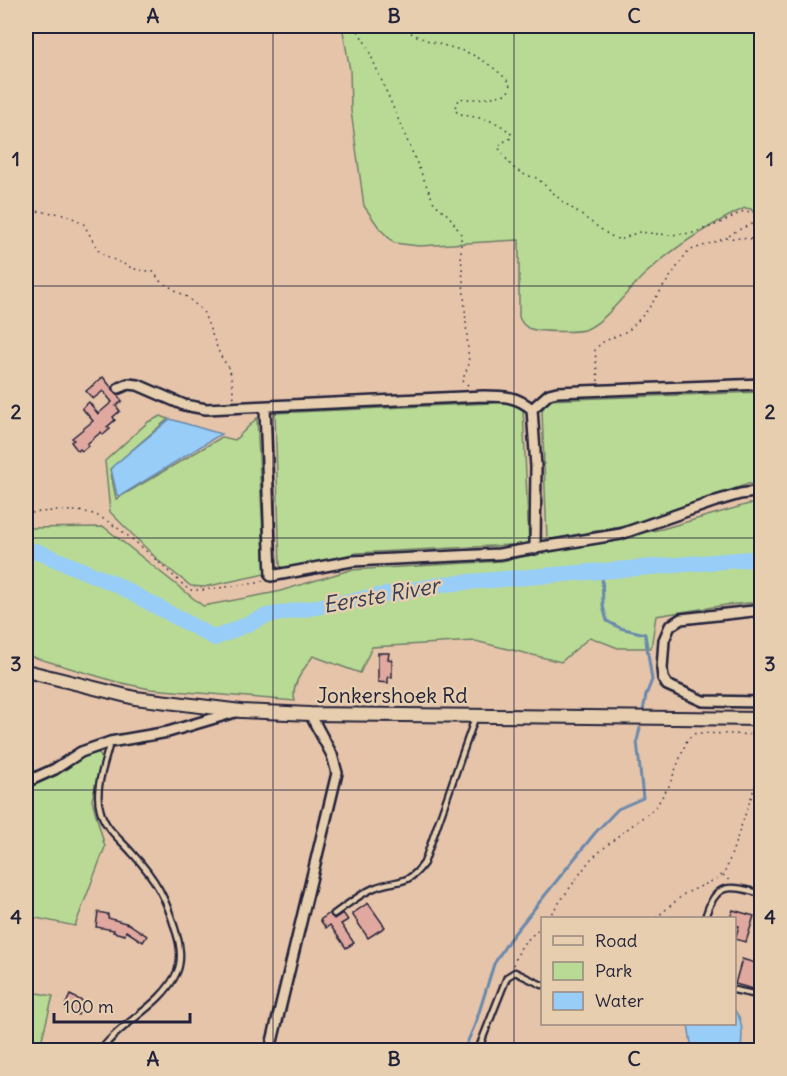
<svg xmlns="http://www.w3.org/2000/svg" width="787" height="1076" font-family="Delius,sans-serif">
<rect width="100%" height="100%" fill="#e6c4aa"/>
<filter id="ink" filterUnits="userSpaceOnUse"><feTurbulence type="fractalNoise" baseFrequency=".0167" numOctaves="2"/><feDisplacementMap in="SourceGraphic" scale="12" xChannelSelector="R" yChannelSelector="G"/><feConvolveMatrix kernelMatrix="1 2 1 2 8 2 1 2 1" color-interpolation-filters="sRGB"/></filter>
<g filter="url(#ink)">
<g fill="#b9da94" stroke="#6e7e68" stroke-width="1.5">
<path d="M342,26H761V222L751,209L745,208C707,226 675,246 644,275C627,291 608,319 587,329C579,333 537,332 528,328C523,325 521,322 519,317V240L419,246L394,243L380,229L364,206L351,111L350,70Z"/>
<path d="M761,392V484H748L629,525L547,540L542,411L547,400Z"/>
<path d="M514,402L523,409L529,544L357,553L285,569L280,566L275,413Z"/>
<path d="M161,416L168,419L110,469L116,499L222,437L235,440L257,418L265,574L204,587L191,586L160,562L110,512L105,461L148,422Z"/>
<path d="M749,504H761V602L726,605L656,616L651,648H618L590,637L561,662L475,641L372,647L360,673L313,656C304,669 290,685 295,701L150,689L117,682L26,655V528L104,527L203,606L277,592L350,570L502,561L662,529Z"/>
<path d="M98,752L102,759L92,800L105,847L75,926L26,916V787L58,772L82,757Z"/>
<path d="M37,993L53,996L39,1050H26V996Z"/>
</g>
<g fill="#98cdf7" stroke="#6989ac" stroke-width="1.5">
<path d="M170,419L221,434L120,496L117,495L111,469L113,466Z"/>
<path d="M735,1011C744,1020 742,1038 741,1050H692L688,1024H734Z"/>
</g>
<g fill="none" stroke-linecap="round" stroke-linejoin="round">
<g stroke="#6989ac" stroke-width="3">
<path d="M602,571L603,606L607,621L620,628L645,634L652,680L646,695L643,711"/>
<path d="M464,1050L476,1022L494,964L509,940L595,833L618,809L643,798L637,741L640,728"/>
</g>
<path stroke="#98cdf7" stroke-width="16" d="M26,554L36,551L115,584L215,638L266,616L444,584L762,558"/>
</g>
<g fill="#e1a89f" stroke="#22223b" stroke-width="1.5">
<path d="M103,377L122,401L116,406L120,411L113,417L115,420L107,427L110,429L103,435L101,432L87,444L88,446L82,451L80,449L78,451L71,442L74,440L72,438L93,421L82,408L89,402L98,414L112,402L103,391L93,399L86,391Z"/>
<path d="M378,653H389L388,659L392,660V677H388V683L378,682Z"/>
<path d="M368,903L385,927L368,938L352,914Z"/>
<path d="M733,910L754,916L746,942L735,939L739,926L735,925V918H730Z"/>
<path d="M98,912L108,914V918L129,924L147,936L143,942L126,931L125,935L113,932L114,930L96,927Z"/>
<path d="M330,913L334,919L343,913L348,920L341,924L354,943L346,948L330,925L326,928L320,920Z"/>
<path d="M742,959L762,965V974L757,990L735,984Z"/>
<path d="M70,995L84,1002L78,1015L64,1008Z"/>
</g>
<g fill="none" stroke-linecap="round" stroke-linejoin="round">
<defs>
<g id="lane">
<path d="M334,914C347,905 360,894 374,888C398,878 406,888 424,863L475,718"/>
<path d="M705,918C716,881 729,885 762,894"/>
<path d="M734,990L762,996"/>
<path d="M101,1050C122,1021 162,1006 177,972C182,960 180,944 176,932C166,898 156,879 132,853C120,839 104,828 100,809C94,789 105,763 110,742"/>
<path d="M478,1050L507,977L515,972L542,985"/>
</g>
<g id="street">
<path d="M119,388L128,384L138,385L184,405L206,409L484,396C504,396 516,396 532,409L536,467L535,549"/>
<path d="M265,407L271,576L352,561L499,554L621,534L716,501L740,494L762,491"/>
<path d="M532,409L549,394L557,392L762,384"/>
<path d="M762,610L681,619L670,626L664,640L662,669L663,678L667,685L703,701L762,702"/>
<path d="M26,782L55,769L81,752L110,742L168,732L235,712"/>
<path d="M270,1050L337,773L332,755L310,714"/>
</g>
<path id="secondary" d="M26,671L135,698L241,711L310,714L762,719"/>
</defs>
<use href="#lane" stroke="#22223b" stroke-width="9"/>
<use href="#street" stroke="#22223b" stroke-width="14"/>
<use href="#secondary" stroke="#22223b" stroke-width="16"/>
<g stroke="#22223b" stroke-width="1.5" stroke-dasharray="1.5 4.5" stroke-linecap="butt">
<path d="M355,26L366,44L434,203L449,216L461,234V254L469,364L462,381L471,387"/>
<path d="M401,26C419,41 442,44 463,51C477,55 502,72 510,84L508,93C497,97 471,101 460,98L455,107L457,113C477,119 496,117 512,135L509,140L502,142L498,147L512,167L525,175L537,178L562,201L609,235L620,240L638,232L669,235L693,233L718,224L744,211L758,213L754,223L736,231L726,238"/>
<path d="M26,210L64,214L83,223L100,253L134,269L154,272L160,281L187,297L203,311L220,355L230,370L234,398"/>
<path d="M598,381L595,350L601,343L629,330L646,312L688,251L726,238L762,239"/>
<path d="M26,514C41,511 75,509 90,513C118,521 165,569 189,590H202L257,583L263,581"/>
<path d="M723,875L731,882"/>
<path d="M548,918L590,860L618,836L655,808L669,786L687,740L693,734L699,733L762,735"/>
<path d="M656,918L684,894L719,878L726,870L762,766"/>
<path d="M513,965L522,945L542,926"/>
</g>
<use href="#lane" stroke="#e6ceae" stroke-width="4.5"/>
<use href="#street" stroke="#e6ceae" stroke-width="9"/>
<use href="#secondary" stroke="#e6ceae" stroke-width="12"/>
</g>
</g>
<path fill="none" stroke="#22223b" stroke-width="1.5" stroke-opacity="0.55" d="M273,26V1050M514,26V1050M26,286H762M26,538H762M26,790H762"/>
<g text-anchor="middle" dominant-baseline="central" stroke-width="5" stroke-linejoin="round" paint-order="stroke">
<g font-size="21" fill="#22223b" stroke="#e6ceae">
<text x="392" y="695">Jonkershoek Rd</text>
</g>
<g font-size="22" font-style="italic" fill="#343c57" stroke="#e6ceae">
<text transform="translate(381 595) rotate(-10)">Eerste River</text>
</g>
</g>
<rect width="787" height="1076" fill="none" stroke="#e6ceae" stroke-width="66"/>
<rect x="541" y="917" width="195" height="108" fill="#e6ceae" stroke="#988980" stroke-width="1.5"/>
<rect x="553" y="936" width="30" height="9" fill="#e6ceae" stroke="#988980" stroke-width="1.5"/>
<text x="595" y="947" font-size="18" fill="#22223b">Road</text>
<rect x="553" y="962" width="30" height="18" fill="#b9da94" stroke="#988980" stroke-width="1.5"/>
<text x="595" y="977" font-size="18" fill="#22223b">Park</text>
<rect x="553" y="992" width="30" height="18" fill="#98cdf7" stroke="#988980" stroke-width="1.5"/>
<text x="595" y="1007" font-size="18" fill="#22223b">Water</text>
<path d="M54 1013v9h136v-9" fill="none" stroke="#22223b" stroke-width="3"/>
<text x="63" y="1013" font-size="18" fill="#22223b" stroke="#e6ceae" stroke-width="4.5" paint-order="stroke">100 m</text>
<rect x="33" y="33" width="721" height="1010" fill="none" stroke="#22223b" stroke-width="2"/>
<g font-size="20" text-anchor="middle" font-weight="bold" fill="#22223b">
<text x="153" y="23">A</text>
<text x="394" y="23">B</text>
<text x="634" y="23">C</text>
<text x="16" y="166">1</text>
<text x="770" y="166">1</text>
<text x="16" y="419">2</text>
<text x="770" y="419">2</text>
<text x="16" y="671">3</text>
<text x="770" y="671">3</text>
<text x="16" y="924">4</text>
<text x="770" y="924">4</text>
<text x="153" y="1066">A</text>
<text x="394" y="1066">B</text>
<text x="634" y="1066">C</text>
</g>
</svg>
